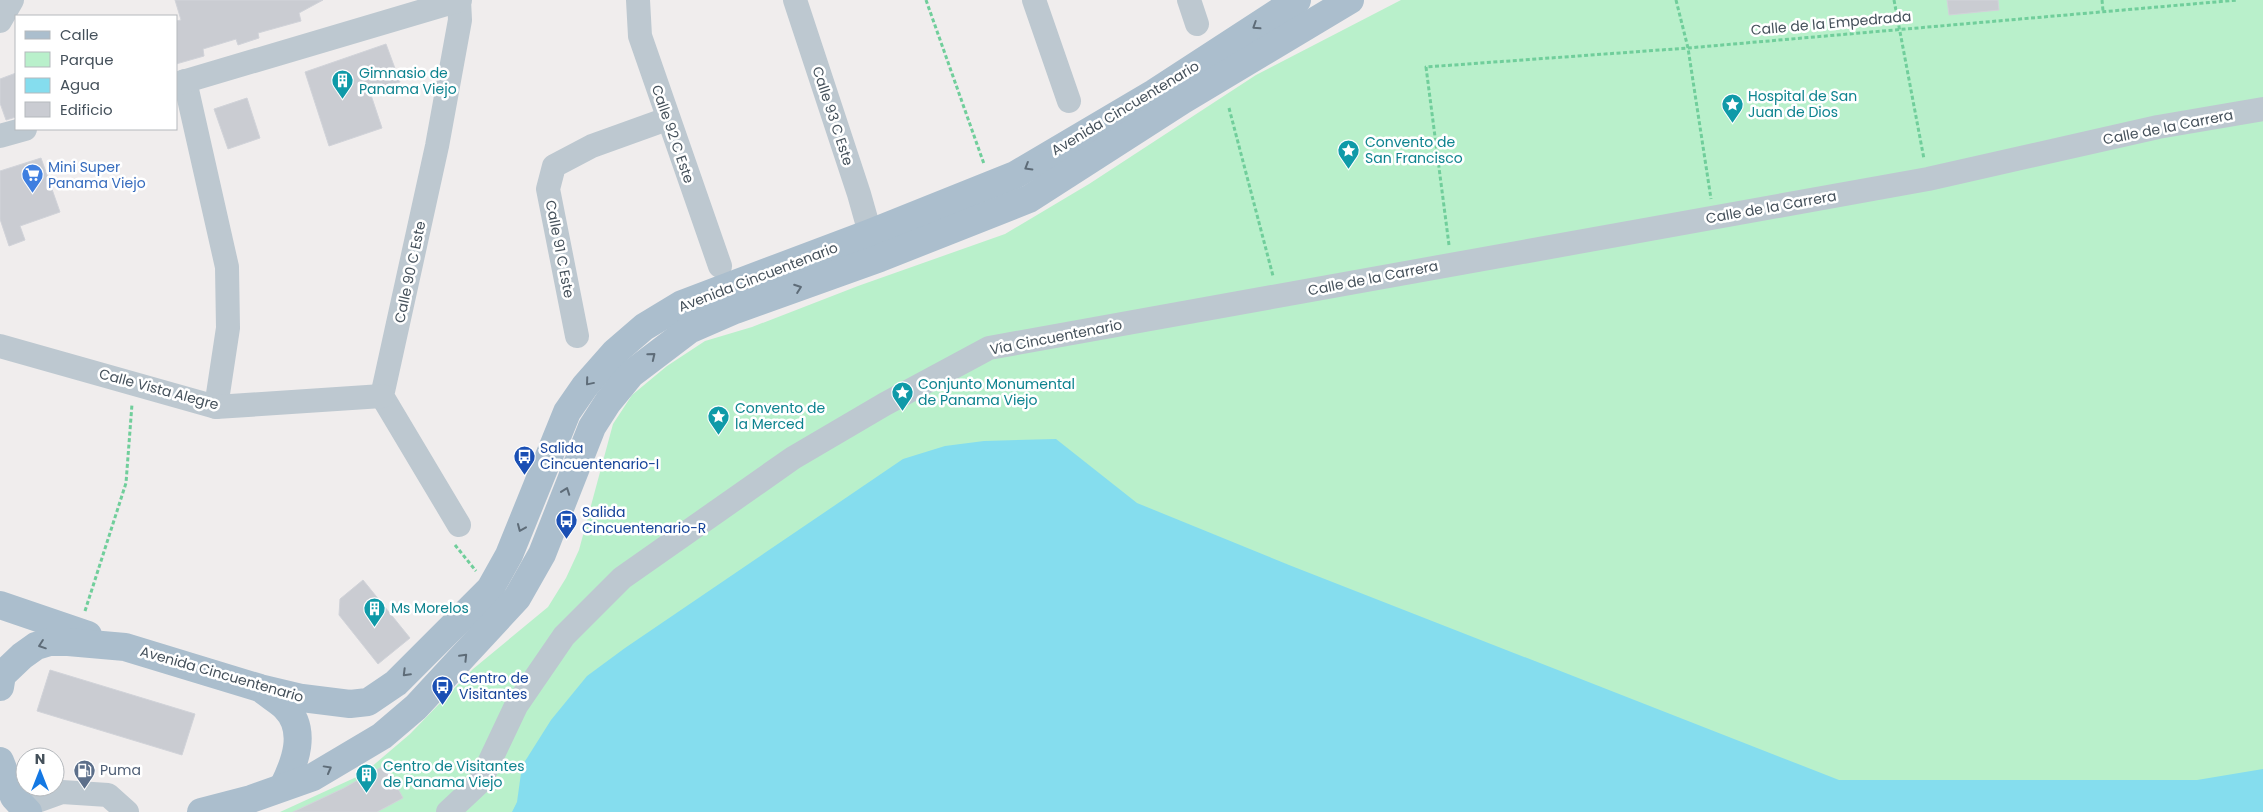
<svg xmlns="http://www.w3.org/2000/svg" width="2263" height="812" font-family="Poppins,sans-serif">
<rect width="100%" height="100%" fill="#f0eded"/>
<path fill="#b9f0cb" d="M1401,0H2263V812H280L363,774L410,734L473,669L548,607L566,578L579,550L613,424L632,395L667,366L705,341L752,327L858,286L1005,234L1089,184L1256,75Z"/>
<path fill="#85ddee" d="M1056,439L1137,503L1289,565L1839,780H2197L2263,769V812H512L517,802L522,766L551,720L587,676L625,648L903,459L945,446L984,441Z"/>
<g fill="#caccd2" stroke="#d1d3d9">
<path d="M175,0H323L299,13L301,21L258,33L259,38L238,45L236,39L203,49L204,56L176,64V21L181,20Z"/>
<path d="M1947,0H1998L1999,10L1949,15Z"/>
<path d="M386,44L400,82L370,92L382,128L329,146L305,72Z"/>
<path d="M16,73V117L6,120L0,103V79Z"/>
<path d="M247,98L260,138L228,149L214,109Z"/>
<path d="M41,158L60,212L20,226L25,240L9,246L0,219V171Z"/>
<path d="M363,580L410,638L378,664L339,615L340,599Z"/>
<path d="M50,670L195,714L182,755L37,711Z"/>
<path d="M385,765L403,798L377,812H293L344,788Z"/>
</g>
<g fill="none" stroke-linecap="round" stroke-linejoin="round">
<g stroke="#70ce9b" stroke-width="3" stroke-dasharray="4 2.5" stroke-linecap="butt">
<path d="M926,0L984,164"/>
<path d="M1676,0L1688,48L1711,199"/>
<path d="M1894,0L1924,159"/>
<path d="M2102,0L2103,11"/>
<path d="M1229,108L1273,276"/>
<path d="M1449,245L1426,67L1688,48L2238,0"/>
<path d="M455,545L476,571"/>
<path d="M85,611L126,483L132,404"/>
</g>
<g stroke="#bdc8d0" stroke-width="24">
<path d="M459,0L460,20L437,146L382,396L459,525"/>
<path d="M638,0L640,36L720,266"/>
<path d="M795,0L859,194L870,233"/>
<path d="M1034,0L1069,101"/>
<path d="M1189,0L1197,24"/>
<path d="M0,21L12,0"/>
<path d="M185,81L227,267L228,328L216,407"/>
<path d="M176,84L460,0"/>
<path d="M0,136L25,129"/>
<path d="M577,336L548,189L554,166L592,146L667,119"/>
<path d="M0,346L216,407L382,396"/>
<path d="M23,806L62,792L108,795L127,812"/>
<path d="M448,812L480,782L516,706L564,636L622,578L793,458L885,404L989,348L1928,179L2158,127L2263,109"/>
</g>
<g stroke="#abbecd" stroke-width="28">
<path d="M0,605L88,635"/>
<path d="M0,687L2,675L22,656L36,646L49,642H68L125,647L260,688L302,698L350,704L368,702L396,683L490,589L509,555L567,412L585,386L615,352L644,327L682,304L870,233L1015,175L1154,93L1297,0"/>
<path d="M263,690C270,696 279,701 285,707C308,730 295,763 283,787"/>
<path d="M0,761L14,797L28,812"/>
<path d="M201,812L251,799L313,777L382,736L416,707L517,598L542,554L592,427L608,402L631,374L689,330L735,310L880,258L1029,199L1183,100L1350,0"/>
</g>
</g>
<defs><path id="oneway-chevron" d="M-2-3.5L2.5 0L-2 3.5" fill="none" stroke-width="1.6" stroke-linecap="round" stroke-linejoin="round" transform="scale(1.25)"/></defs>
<g stroke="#5e6c78">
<use href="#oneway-chevron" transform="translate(1256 26) rotate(147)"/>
<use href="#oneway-chevron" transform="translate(1028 167) rotate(149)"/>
<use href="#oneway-chevron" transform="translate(798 288) rotate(-20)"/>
<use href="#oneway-chevron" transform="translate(652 356) rotate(-39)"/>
<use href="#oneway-chevron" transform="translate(589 382) rotate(130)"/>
<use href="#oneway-chevron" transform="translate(566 491) rotate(-70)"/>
<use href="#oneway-chevron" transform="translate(521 528) rotate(113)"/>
<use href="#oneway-chevron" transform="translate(42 645) rotate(161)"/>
<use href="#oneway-chevron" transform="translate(464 657) rotate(-46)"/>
<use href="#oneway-chevron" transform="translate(406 673) rotate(135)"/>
<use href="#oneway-chevron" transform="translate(328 769) rotate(-29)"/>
</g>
<defs>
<symbol id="building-pin" viewBox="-11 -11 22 30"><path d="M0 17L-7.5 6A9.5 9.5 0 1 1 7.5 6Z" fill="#0f9aa8" stroke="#fff"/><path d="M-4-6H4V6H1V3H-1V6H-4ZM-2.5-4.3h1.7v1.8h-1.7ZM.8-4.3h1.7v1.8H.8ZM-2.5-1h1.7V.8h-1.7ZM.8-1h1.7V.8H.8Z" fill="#fff"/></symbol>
<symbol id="sight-pin" viewBox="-11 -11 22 30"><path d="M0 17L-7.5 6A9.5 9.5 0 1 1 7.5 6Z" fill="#0f9aa8" stroke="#fff"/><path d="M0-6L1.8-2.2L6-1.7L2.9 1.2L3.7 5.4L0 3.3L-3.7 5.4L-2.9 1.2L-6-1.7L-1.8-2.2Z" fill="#fff"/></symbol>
<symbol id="supermarket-pin" viewBox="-11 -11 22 30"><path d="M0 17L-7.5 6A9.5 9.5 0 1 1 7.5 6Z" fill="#3f7fe0" stroke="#fff"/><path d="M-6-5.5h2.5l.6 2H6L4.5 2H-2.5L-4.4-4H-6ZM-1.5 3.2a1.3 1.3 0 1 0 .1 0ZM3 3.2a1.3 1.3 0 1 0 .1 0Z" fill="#fff"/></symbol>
<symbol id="bus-pin" viewBox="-11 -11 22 30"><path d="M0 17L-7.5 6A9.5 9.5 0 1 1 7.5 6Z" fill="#1a4fb4" stroke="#fff"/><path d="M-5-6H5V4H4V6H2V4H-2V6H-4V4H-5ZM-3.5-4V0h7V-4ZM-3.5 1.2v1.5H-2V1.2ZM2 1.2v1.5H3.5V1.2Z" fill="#fff"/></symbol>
<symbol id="fuel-pin" viewBox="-11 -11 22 30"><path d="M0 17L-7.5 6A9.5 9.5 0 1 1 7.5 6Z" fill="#5c6f8a" stroke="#fff"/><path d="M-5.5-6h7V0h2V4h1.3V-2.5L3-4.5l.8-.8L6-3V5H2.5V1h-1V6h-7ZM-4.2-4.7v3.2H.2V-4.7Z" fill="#fff"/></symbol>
</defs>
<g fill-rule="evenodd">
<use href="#building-pin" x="330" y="68" width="25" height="34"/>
<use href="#sight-pin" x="1720" y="92" width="25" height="34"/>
<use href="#sight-pin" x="1336" y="138" width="25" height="34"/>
<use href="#supermarket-pin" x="20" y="162" width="25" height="34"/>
<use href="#sight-pin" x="890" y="380" width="25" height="34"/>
<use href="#sight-pin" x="706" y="404" width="25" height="34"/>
<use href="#bus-pin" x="512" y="444" width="25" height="34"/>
<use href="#bus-pin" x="554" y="508" width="25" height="34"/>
<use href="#building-pin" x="362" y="596" width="25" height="34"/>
<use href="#bus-pin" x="430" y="674" width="25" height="34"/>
<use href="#fuel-pin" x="72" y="758" width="25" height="34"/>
<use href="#building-pin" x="354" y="762" width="25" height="34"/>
</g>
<g text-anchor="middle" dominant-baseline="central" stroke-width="5" stroke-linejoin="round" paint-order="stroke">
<g font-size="14" fill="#45515b" stroke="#fff">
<text transform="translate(1831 23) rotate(-5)">Calle de la Empedrada</text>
<text transform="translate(1125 108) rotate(-31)">Avenida Cincuentenario</text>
<text transform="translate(833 116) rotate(72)">Calle 93 C Este</text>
<text transform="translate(2168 127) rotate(-11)">Calle de la Carrera</text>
<text transform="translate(673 134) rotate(71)">Calle 92 C Este</text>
<text transform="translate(1771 207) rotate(-10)">Calle de la Carrera</text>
<text transform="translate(560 249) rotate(79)">Calle 91 C Este</text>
<text transform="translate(410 272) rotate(-78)">Calle 90 C Este</text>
<text transform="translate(758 277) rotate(-21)">Avenida Cincuentenario</text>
<text transform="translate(1373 278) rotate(-11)">Calle de la Carrera</text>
<text transform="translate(1056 337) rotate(-11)">Vía Cincuentenario</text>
<text transform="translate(159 389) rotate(15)">Calle Vista Alegre</text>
<text transform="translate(222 674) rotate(16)">Avenida Cincuentenario</text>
</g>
<g font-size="14" fill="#0d838f" stroke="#fff" text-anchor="start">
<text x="359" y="73">Gimnasio de<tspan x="359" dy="16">Panama Viejo</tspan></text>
<text x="1748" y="96">Hospital de San<tspan x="1748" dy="16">Juan de Dios</tspan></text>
<text x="1365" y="142">Convento de<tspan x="1365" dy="16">San Francisco</tspan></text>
<text x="918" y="384">Conjunto Monumental<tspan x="918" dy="16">de Panama Viejo</tspan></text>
<text x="735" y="408">Convento de<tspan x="735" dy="16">la Merced</tspan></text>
<text x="391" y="608">Ms Morelos</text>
<text x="383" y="766">Centro de Visitantes<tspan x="383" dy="16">de Panama Viejo</tspan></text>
</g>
<g font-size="14" fill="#366cbe" stroke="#fff" text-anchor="start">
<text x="48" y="167">Mini Super<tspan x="48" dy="16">Panama Viejo</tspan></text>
</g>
<g font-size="14" fill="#164399" stroke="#fff" text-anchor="start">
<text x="540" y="448">Salida<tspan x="540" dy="16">Cincuentenario-I</tspan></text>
<text x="582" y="512">Salida<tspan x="582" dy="16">Cincuentenario-R</tspan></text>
<text x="459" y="678">Centro de<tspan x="459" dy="16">Visitantes</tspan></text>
</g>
<g font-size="14" fill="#4e5e75" stroke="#fff" text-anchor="start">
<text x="100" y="770">Puma</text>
</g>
</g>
<rect x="15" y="15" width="162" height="115" fill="#ffffff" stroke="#b5b9bd"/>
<rect x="25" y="31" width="25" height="8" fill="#abbecd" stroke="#b5b9bd"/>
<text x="60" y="40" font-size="15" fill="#45515b">Calle</text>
<rect x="25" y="52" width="25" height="15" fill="#b9f0cb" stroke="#b5b9bd"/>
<text x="60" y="65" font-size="15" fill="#45515b">Parque</text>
<rect x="25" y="78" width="25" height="15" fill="#85ddee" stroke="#b5b9bd"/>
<text x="60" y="90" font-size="15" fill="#45515b">Agua</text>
<rect x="25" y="102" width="25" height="15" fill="#caccd2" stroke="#b5b9bd"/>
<text x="60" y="115" font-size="15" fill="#45515b">Edificio</text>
<g transform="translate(40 772)"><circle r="24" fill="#ffffff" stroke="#b5b9bd"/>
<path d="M0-4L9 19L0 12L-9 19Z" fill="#1478e3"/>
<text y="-8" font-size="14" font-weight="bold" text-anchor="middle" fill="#45515b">N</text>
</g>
</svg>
